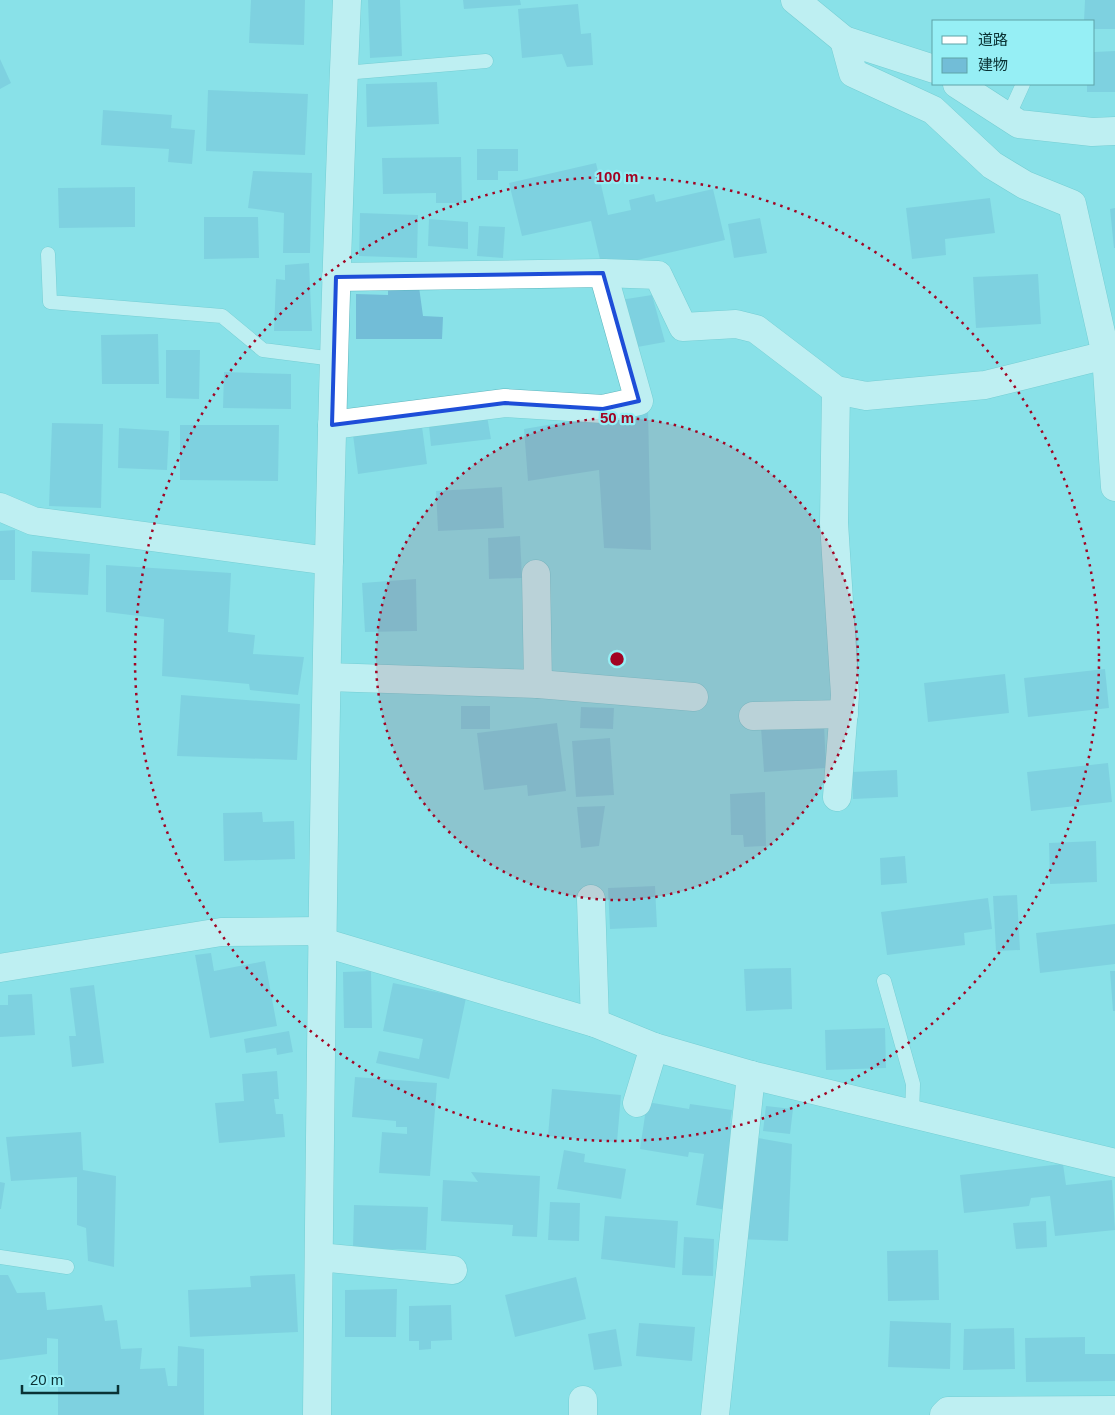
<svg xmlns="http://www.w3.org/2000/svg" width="1115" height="1415" font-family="Helvetica,'Noto Sans JP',sans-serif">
<rect width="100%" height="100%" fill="#89e1e8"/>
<g fill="#72bdd7">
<path d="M251,0H305L304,45L249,43Z"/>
<path d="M368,0H400L402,56L370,58Z"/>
<path d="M463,0H520L521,5L464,9Z"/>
<path d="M1085,0H1115V29H1094V21H1084Z"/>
<path d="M578,4L581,34L591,33L593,65L567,67L562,54L522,58L518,9Z"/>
<path d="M1115,51V92H1087V84H1094V52Z"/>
<path d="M0,59L11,83L0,89Z"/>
<path d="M437,82L439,124L367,127L366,84Z"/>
<path d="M208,90L308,94L305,155L206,151Z"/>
<path d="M103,110L172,115L171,128L195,130L192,164L168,162L169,149L101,145Z"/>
<path d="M477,149H518V171H498V180H477Z"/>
<path d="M461,157L462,203H436V193L383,194L382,158Z"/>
<path d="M596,163L608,215L631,210L629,200L654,194L656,202L713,189L725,240L602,268L591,221L522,236L509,183Z"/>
<path d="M253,171L312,173L310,253H283L284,213L248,208Z"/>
<path d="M135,187V227L59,228L58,188Z"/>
<path d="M990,198L995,233L945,239L946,255L912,259L906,208Z"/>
<path d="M1115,208V248H1114L1110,209Z"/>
<path d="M360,213L418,215L417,258L359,256Z"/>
<path d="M204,217H258L259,258L204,259Z"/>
<path d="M760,218L767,253L734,258L728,224Z"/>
<path d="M429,219L468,222V249L428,246Z"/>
<path d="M479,226L505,227L503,258L477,256Z"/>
<path d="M309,263L312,331H274L276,279L285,280V265Z"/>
<path d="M1038,274L1041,324L976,328L973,277Z"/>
<path d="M388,287H419L423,316L443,317L442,339H356V294L388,295Z"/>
<path d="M652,295L665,342L632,348L620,300Z"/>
<path d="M158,334L159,384H102L101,335Z"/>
<path d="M166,350H200L199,399L166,398Z"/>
<path d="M224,372L291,374V409L223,408Z"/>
<path d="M648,408L651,550L604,548L599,470L528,481L524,429Z"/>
<path d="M486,410L491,439L431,446L428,416Z"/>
<path d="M421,419L427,464L358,474L352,427Z"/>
<path d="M52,423L103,424L101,508L49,506Z"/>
<path d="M180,425H279L278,481L180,480Z"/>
<path d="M119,428L169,431L167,470L118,468Z"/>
<path d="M502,487L504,528L438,531L436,491Z"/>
<path d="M15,530V580H0V531Z"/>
<path d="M520,536L522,578L489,579L488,538Z"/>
<path d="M32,551L90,554L88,595L31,592Z"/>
<path d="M106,565L231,573L228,632L255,635L253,654L304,657L298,695L250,690L249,684L162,676L164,619L106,612Z"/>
<path d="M416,579L417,631L365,632L362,583Z"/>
<path d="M1105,669L1109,708L1028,717L1024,678Z"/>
<path d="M1005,674L1009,713L928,722L924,683Z"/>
<path d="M181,695L300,704L297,760L177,756Z"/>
<rect x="461" y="706" width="29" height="23"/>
<path d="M581,707L614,708L613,729L580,728Z"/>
<path d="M557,723L566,791L528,796L527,785L484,790L477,733Z"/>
<path d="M824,724L826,768L764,772L761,728Z"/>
<path d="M610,738L614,795L576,797L572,741Z"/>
<path d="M1108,763L1112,802L1031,811L1027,772Z"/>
<path d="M897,770L898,797L853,799L852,772Z"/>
<path d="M765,792L766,846L744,847L743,835H731L730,794Z"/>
<path d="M605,806L599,846L581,848L577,807Z"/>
<path d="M262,812L263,822L294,821L295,859L224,861L223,813Z"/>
<path d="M1096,841L1097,882L1050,884L1049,843Z"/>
<path d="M905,856L907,883L881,885L880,858Z"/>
<path d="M655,886L657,927L610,929L608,888Z"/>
<path d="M1017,895L1020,950L996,951L993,896Z"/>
<path d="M988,898L992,929L964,933L965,945L887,955L881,912Z"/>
<path d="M1115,924V964L1040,973L1036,933Z"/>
<path d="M211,953L214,971L265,961L277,1026L210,1038L195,955Z"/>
<path d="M791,968L792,1009L746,1011L744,969Z"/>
<path d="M371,971L372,1028H344L343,972Z"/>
<path d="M1110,971H1115V1011H1113Z"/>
<path d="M393,983L466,998L449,1079L376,1063L379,1051L419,1059L423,1039L383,1031Z"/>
<path d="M94,985L104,1063L72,1067L69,1036H76L70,988Z"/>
<path d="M32,994L35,1035L0,1037V1005H8V995Z"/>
<path d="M885,1028L886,1068L826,1070L825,1030Z"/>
<path d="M289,1031L293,1052L277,1055L276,1048L246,1053L244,1039Z"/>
<path d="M277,1071L279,1099H274L276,1114H283L285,1137L219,1143L215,1103L244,1101L242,1074Z"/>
<path d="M355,1077L437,1083L430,1176L379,1173L382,1132L407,1134V1127H396V1121L352,1117Z"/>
<path d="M552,1089L621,1095L617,1142L548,1136Z"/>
<path d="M647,1102L689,1109L690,1104L732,1110L730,1123L741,1125L727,1210L696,1205L704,1154L689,1152L688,1157L640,1149Z"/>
<path d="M766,1106L793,1109L790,1134L763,1131Z"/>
<path d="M81,1132L83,1170L116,1176L114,1267L88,1261L86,1228L77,1225V1177L11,1181L6,1137Z"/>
<path d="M752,1137L792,1144L788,1241L737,1239Z"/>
<path d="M564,1150L585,1154L584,1162L626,1169L621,1199L557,1189Z"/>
<path d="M1063,1164L1066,1185L1112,1180L1115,1230L1055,1236L1050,1196L1031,1198L1029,1206L964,1213L960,1175Z"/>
<path d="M471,1172L540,1176L537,1237L512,1236L513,1225L441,1221L443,1180L478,1182Z"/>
<path d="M0,1182L5,1183L1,1209H0Z"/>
<path d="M550,1202L580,1203L579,1241L548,1240Z"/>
<path d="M354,1205L428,1207L426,1250L353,1248Z"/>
<path d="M605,1216L678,1221L675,1268L601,1259Z"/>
<path d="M1046,1221L1047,1247L1016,1249L1013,1223Z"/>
<path d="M684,1237L714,1239L713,1276L682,1275Z"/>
<path d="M938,1250L939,1300L888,1301L887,1251Z"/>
<path d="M295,1274L298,1332L190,1337L188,1290L251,1287L250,1276Z"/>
<path d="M0,1275H8L17,1293L45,1292L47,1310L102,1305L105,1321L117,1320L121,1349L142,1348L140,1369L165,1368L168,1386H177L178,1346L204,1349V1415H58V1339L47,1338V1354L0,1360Z"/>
<path d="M576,1277L586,1319L515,1337L505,1295Z"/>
<path d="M397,1289L396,1337H345V1290Z"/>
<path d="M451,1305L452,1340L431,1341V1349L419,1350V1341H409V1306Z"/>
<path d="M890,1321L951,1323L950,1369L888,1367Z"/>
<path d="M639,1323L695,1327L692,1361L636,1356Z"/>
<path d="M1014,1328L1015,1369L963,1370L964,1329Z"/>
<path d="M616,1329L622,1366L594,1370L588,1334Z"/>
<path d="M1085,1337V1354H1115V1381L1026,1382L1025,1338Z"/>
</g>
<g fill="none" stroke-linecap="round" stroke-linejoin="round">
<defs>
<g id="service">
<path d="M344,73L486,61"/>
<path d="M1008,117L1023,84"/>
<path d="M48,254L50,302L222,316L263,350L334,359"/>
<path d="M884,981L913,1084L912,1115"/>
<path d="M0,1257L67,1267"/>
</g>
<g id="minor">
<path d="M795,0L844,40L934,69"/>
<path d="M844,40L853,73L933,110L992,165L1025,185L1072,204L1106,355L1115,487"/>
<path d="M957,84L1019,124L1092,132L1115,131"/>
<path d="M336,277L603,273L658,275L683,327L736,324L756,329L836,390L866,396L985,385L1106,355"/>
<path d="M836,390L834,523L845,695L837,797"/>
<path d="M332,425L505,403L603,409L639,401L603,273"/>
<path d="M0,507L33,521L329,561"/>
<path d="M536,574L538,684"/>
<path d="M327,677L538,684L694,697"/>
<path d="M753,716L844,714"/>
<path d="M591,899L595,1023"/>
<path d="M322,942L595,1023L654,1047L751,1075L1115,1163"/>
<path d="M0,968L221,932L321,931"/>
<path d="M637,1103L654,1047"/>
<path d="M319,1257L453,1270"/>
<path d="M583,1400V1415"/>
<path d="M715,1415L751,1075"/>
<path d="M944,1415L948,1411L1115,1410"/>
</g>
<path id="tertiary" d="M317,1415C322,943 326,471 347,0"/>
</defs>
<use href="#service" stroke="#5eb6bd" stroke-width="15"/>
<use href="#minor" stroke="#5eb6bd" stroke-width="29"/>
<use href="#tertiary" stroke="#5eb6bd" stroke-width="29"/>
<use href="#service" stroke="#fff" stroke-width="14"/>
<use href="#minor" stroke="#fff" stroke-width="28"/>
<use href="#tertiary" stroke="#fff" stroke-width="28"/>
</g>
<path d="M0 0H1115V1415H0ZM603,273L639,401L603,409L505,403L332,425L336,277Z" fill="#89e1e8" fill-opacity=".55" fill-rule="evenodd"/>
<path fill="none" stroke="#1d4ed8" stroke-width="4" stroke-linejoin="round" d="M603,273L639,401L603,409L505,403L332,425L336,277Z"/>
<circle cx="617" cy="659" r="241" fill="#a20423" fill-opacity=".12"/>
<g fill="none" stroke="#a20423" stroke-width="2.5" stroke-dasharray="2.5 5">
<circle cx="617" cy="659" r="241"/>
<circle cx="617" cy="659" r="482"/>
</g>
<circle cx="617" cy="659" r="8" fill="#a20423" stroke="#96eff5" stroke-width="2.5"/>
<g font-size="15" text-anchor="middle" font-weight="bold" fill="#a20423" stroke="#96eff5" stroke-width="4.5" stroke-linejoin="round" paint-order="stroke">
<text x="617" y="182">100 m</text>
<text x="617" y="423">50 m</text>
</g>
<rect x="932" y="20" width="162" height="65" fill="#96eff5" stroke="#5ea3a8"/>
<rect x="942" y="36" width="25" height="8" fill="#ffffff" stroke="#5ea3a8"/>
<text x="978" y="45" font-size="15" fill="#0a3234">道路</text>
<rect x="942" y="58" width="25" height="15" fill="#72bdd7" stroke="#5ea3a8"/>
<text x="978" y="70" font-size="15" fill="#0a3234">建物</text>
<path d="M22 1385v8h96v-8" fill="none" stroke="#0a3234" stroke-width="2.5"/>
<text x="30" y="1385" font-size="15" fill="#0a3234" stroke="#96eff5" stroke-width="4" paint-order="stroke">20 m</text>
</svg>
